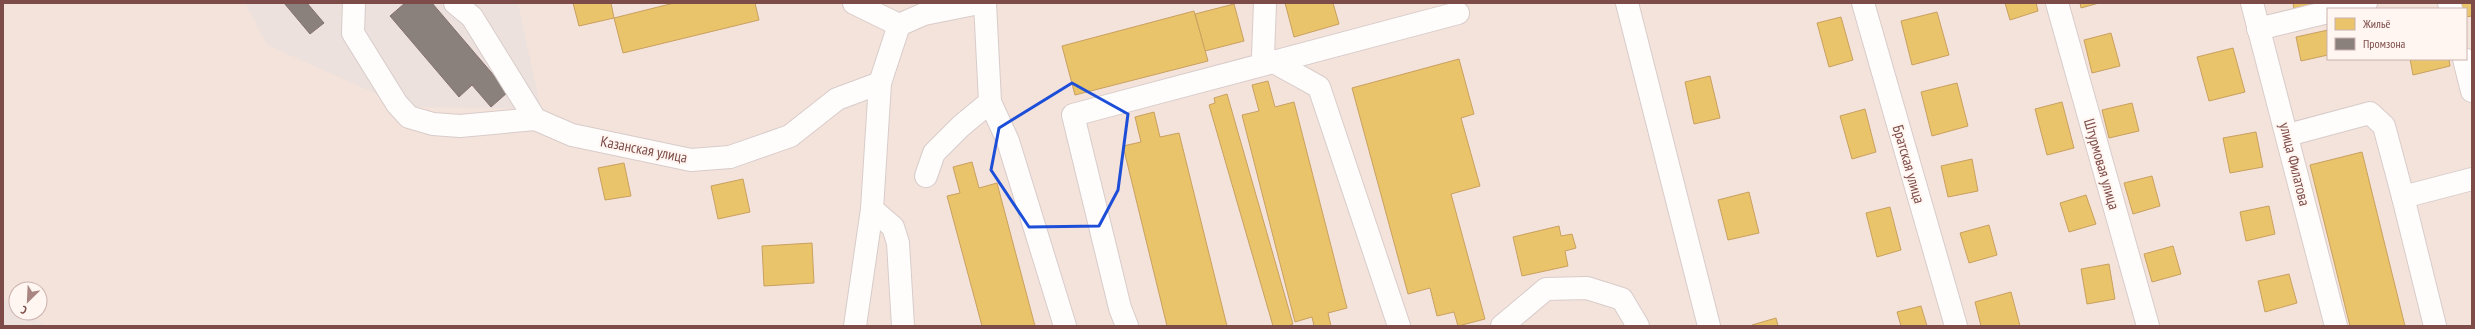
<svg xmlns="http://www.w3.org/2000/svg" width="2475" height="329" font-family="'PT Sans Narrow',sans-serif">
<rect width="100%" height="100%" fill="#faf1ed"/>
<path fill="#f4e3db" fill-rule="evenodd" d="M3,3H2472V326H3ZM2328,9H2466V59H2328ZM16,289H40V313H16Z"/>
<g fill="#ede1dd">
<path d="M245,3H518L541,109L406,107L267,45Z"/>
<path d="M4,299L16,306V313H26L46,326H3Z"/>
</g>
<g fill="#e9c46a" stroke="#c9a060">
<path d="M573,3H611L614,18L579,26Z"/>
<path d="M674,3H755L759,20L623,53L614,18Z"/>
<path d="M1285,3H1333L1339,24L1294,37Z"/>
<path d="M2005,3H2036L2038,11L2010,20Z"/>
<path d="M2080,3H2099L2081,8Z"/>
<path d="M2293,3H2319L2294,10Z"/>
<path d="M2457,3H2472V16L2466,17V9H2459Z"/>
<path d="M1234,4L1244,41L1205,51L1195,14Z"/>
<path d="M1194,11L1208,61L1075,95L1062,46Z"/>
<path d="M1937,12L1949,55L1912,65L1901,21Z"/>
<path d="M1841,17L1853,60L1829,67L1817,23Z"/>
<path d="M2328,30V55L2301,61L2296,37Z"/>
<path d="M2111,33L2120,66L2092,73L2084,40Z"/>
<path d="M2233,48L2245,92L2209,101L2197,57Z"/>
<path d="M1459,59L1474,114L1461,118L1480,186L1451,194L1485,319L1458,326L1454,312L1437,316L1430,288L1408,294L1352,88Z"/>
<path d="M2410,59H2449L2450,66L2413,75Z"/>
<path d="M1710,76L1720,118L1694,124L1685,82Z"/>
<path d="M1268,81L1275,107L1294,102L1347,308L1328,313L1331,326H1314L1312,317L1295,322L1242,115L1259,111L1252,85Z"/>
<path d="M1957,83L1968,126L1932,136L1921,92Z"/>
<path d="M1227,94L1293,324L1288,326H1273L1209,105L1215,103L1214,98Z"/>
<path d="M2062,102L2074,148L2047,155L2035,109Z"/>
<path d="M2132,103L2139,131L2109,138L2102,110Z"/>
<path d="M1865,109L1876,152L1852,159L1840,116Z"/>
<path d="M1154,112L1160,137L1179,133L1227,326H1167L1123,146L1141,142L1135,117Z"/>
<path d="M2256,132L2263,167L2230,173L2223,138Z"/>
<path d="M2362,152L2405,326H2350L2310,165Z"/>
<path d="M1972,159L1978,191L1948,197L1941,166Z"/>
<path d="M972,162L979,188L997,183L1035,326H982L947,196L960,193L953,167Z"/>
<path d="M624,163L631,196L605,200L598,168Z"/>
<path d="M2152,176L2160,206L2133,214L2124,183Z"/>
<path d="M743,179L750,212L718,219L711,186Z"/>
<path d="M1749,192L1759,233L1728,240L1718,200Z"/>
<path d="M2086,195L2096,224L2069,232L2060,203Z"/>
<path d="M2269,206L2275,234L2246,241L2240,212Z"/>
<path d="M1890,207L1901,250L1877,257L1866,213Z"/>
<path d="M1989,225L1997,255L1969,263L1960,233Z"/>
<path d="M1559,226L1561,236L1572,234L1576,248L1565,251L1568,266L1522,276L1513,237Z"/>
<path d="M812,243L814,283L764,286L762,246Z"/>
<path d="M2173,246L2181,274L2152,282L2144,254Z"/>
<path d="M2109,264L2115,299L2087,304L2081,269Z"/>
<path d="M2289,274L2297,303L2265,312L2258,281Z"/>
<path d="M2011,292L2020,326H1981L1975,302Z"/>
<path d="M1921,306L1927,326H1901L1897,312Z"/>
<path d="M1776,318L1778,326H1752V325Z"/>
</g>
<g fill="#8a817c" stroke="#86716c">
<path d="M284,3H307L324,23L310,34Z"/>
<path d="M405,3H432L508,92L491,107L472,85L459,97L390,16Z"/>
</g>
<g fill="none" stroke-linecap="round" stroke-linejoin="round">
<defs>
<g id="minor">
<path d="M354,3L353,33L397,104L409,117L433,124L460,126L535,119"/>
<path d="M455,3L472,17L535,119L572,135L691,160L730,157L790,136L837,99L880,83"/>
<path d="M854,3L899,25"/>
<path d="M985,3L990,102L1008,141L1065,326"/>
<path d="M1265,3L1263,56L1319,87L1399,326"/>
<path d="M1627,3L1709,326"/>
<path d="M1863,3L1956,326"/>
<path d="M2057,3L2148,326"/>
<path d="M2252,3L2336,326"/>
<path d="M2449,3L2451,9"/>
<path d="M2341,9L2366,3"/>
<path d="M2258,29L2328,12"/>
<path d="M2464,59L2472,91"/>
<path d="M2288,135L2370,113L2384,126L2403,197"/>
<path d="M926,176L934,153L961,126L990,102"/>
<path d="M872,209L893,227L898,243L903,326"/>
<path d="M855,326L872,209L880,83L899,25L924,14L979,3"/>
<path d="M1127,326L1120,308L1073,115L1458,13"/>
<path d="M1502,326L1546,289L1587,288L1622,299L1638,326"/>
<path d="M2435,326L2403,197L2472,179"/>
</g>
</defs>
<use href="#minor" stroke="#d8ccca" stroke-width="24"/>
<use href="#minor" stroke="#fefdfc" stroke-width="22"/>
</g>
<path fill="none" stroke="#1d4ed8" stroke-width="3" stroke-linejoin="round" d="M1072,83L1128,114L1118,190L1099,226L1029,227L991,170L999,128Z"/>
<g text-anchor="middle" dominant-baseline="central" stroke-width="4" stroke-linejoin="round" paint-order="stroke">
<g font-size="15" fill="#7d4c48" stroke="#fff5f1">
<text transform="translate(644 149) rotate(11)">Казанская улица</text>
<text transform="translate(1909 164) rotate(74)">Братская улица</text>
<text transform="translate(2102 164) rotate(74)">Штурмовая улица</text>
<text transform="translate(2295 164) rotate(76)">улица Филатова</text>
</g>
</g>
<rect width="2475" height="329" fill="none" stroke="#7d4c48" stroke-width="8"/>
<rect x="2327" y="8" width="140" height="52" fill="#fff5f1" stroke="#cbb1ad"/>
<rect x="2335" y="18" width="20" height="12" fill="#e9c46a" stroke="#cbb1ad"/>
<text x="2363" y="28" font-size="12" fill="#7d4c48">Жильё</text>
<rect x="2335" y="38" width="20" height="12" fill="#8a817c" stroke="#cbb1ad"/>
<text x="2363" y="48" font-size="12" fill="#7d4c48">Промзона</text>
<g transform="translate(28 301) rotate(204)"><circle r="19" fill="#fff5f1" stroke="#cbb1ad"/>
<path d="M0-3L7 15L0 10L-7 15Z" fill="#a98682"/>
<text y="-6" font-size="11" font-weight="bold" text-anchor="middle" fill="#7d4c48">С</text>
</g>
</svg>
